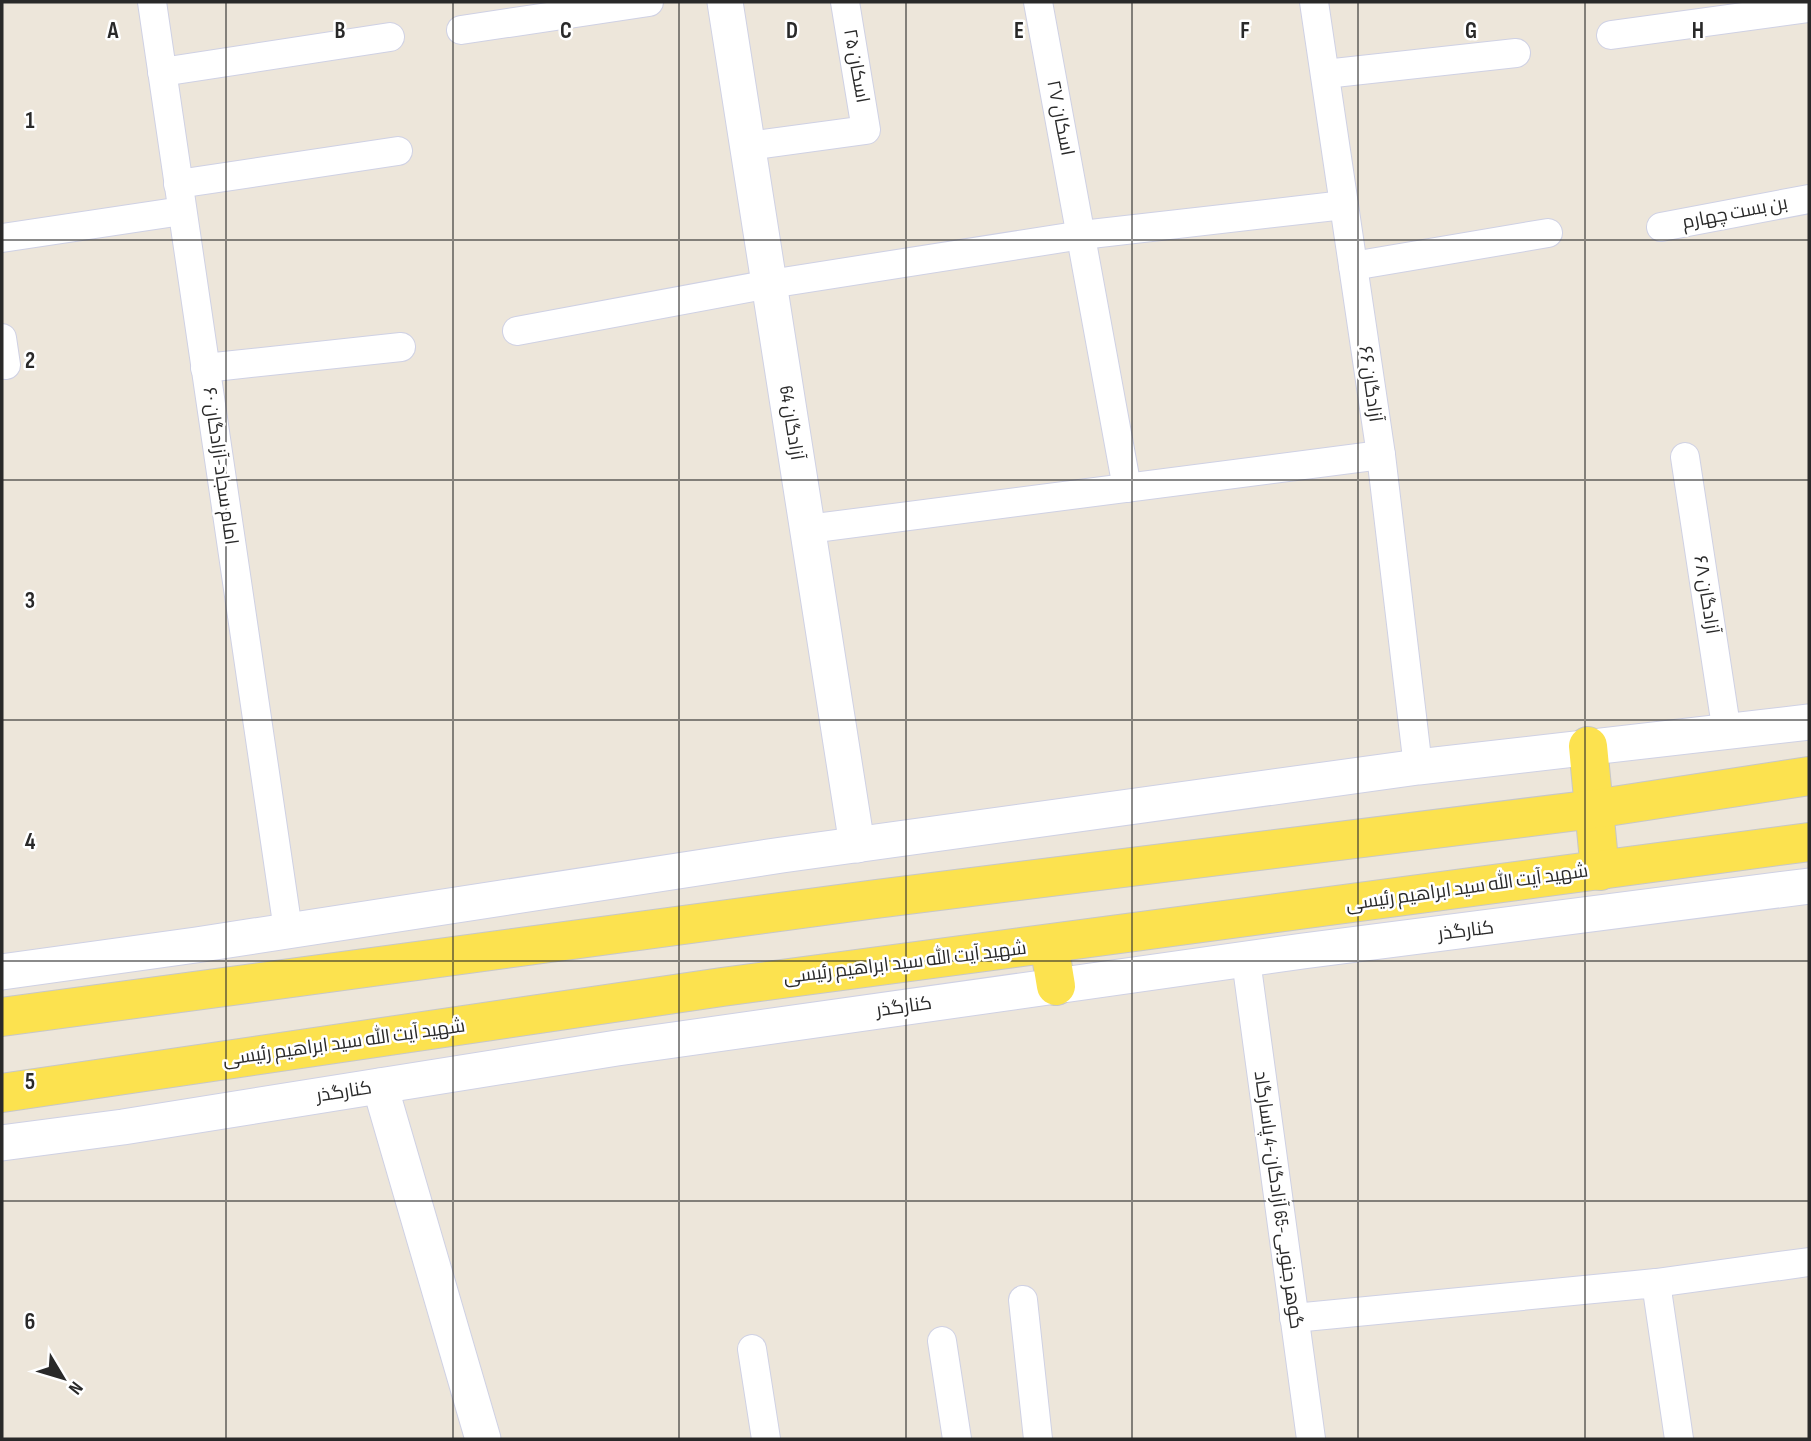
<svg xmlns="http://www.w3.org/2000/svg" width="1811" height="1441" font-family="'Sofia Sans Condensed',Cairo,sans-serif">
<rect width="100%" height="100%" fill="#ede6da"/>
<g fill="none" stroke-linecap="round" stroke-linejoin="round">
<defs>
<g id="minor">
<path d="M152,2L288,930"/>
<path d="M1038,2L1127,488"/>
<path d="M1314,2L1381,455L1418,767"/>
<path d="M461,30L649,2"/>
<path d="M1611,35L1809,8"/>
<path d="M162,72L390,37"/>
<path d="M1325,74L1516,53"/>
<path d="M748,146L866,130L845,2"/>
<path d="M178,184L398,151"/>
<path d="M1661,227L1809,199"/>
<path d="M2,238L182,211"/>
<path d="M1353,266L1548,233"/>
<path d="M517,331L770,284L1082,235L1344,205"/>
<path d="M2,338L6,365"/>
<path d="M205,368L401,347"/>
<path d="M1685,457L1727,733"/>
<path d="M808,529L1381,455"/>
<path d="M1246,960L1311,1439"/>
<path d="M1656,1283L1809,1262"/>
<path d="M1023,1300L1038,1439"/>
<path d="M1294,1318L1656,1283L1679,1439"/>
<path d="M942,1341L957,1439"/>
<path d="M752,1349L766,1439"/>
</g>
<g id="tertiary">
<path d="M725,2L857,845"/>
<path d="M2,972L196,945L782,855L1418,767L1809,722"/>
<path d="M380,1086L483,1439"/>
<path d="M2,1143L123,1127L617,1048L1303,951L1809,886"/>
</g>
<g id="primary">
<path d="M1588,746L1600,871"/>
<path d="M1049,944L1056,986"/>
<path d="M2,1017L876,899L1594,809L1809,776"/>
<path d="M2,1093L722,987L1809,842"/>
</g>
</defs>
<use href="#minor" stroke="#cfd1e4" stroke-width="30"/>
<use href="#tertiary" stroke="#cfd1e4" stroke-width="37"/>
<use href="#primary" stroke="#c7c7c7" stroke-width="40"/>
<use href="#minor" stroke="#fff" stroke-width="28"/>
<use href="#tertiary" stroke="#fff" stroke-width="35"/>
<use href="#primary" stroke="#fce24f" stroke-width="38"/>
</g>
<path fill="none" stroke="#292929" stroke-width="2" stroke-opacity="0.55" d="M226,2V1439M453,2V1439M679,2V1439M906,2V1439M1132,2V1439M1358,2V1439M1585,2V1439M2,240H1809M2,480H1809M2,720H1809M2,961H1809M2,1201H1809"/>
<g text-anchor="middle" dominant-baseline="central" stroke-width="5" stroke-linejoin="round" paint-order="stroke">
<g font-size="19" fill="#292929" stroke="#fff">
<text transform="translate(856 66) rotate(80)">اسکان ۲۵</text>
<text transform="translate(1060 118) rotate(79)">اسکان ۲۷</text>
<text transform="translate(1735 213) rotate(-11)">بن بست چهارم</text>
<text transform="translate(1370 384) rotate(82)">آزادگان ۶۶</text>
<text transform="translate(791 423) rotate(81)">آزادگان 64</text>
<text transform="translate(220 466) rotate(82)">امام سجاد-آزادگان ۶۰</text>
<text transform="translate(1706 595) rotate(81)">آزادگان ۶۸</text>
<text transform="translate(1467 888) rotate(-8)">شهید آیت الله سید ابراهیم رئیسی</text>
<text transform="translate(1466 931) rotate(-7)">کنارگذر</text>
<text transform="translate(905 963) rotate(-7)">شهید آیت الله سید ابراهیم رئیسی</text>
<text transform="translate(904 1007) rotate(-8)">کنارگذر</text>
<text transform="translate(344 1043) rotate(-8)">شهید آیت الله سید ابراهیم رئیسی</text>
<text transform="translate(344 1092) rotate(-9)">کنارگذر</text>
<text transform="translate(1278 1200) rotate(82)">گوهر جنوبی-65 آزادگان-4 پاسارگاد</text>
</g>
</g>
<g font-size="23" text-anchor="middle" font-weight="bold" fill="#292929" stroke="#fff" stroke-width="5" stroke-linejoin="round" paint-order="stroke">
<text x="113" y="38">A</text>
<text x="340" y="38">B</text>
<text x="566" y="38">C</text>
<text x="792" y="38">D</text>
<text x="1019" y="38">E</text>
<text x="1245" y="38">F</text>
<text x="1471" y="38">G</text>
<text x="1698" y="38">H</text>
<text x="30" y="128">1</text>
<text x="30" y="368">2</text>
<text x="30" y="608">3</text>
<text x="30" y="849">4</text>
<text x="30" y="1089">5</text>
<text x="30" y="1329">6</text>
</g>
<rect width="1811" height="1441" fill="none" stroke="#292929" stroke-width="7"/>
<g transform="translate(63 1378) rotate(128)" stroke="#ffffff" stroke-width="5" paint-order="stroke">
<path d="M0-5L12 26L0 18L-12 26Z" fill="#292929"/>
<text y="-10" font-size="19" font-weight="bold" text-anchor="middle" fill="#292929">N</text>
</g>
</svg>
